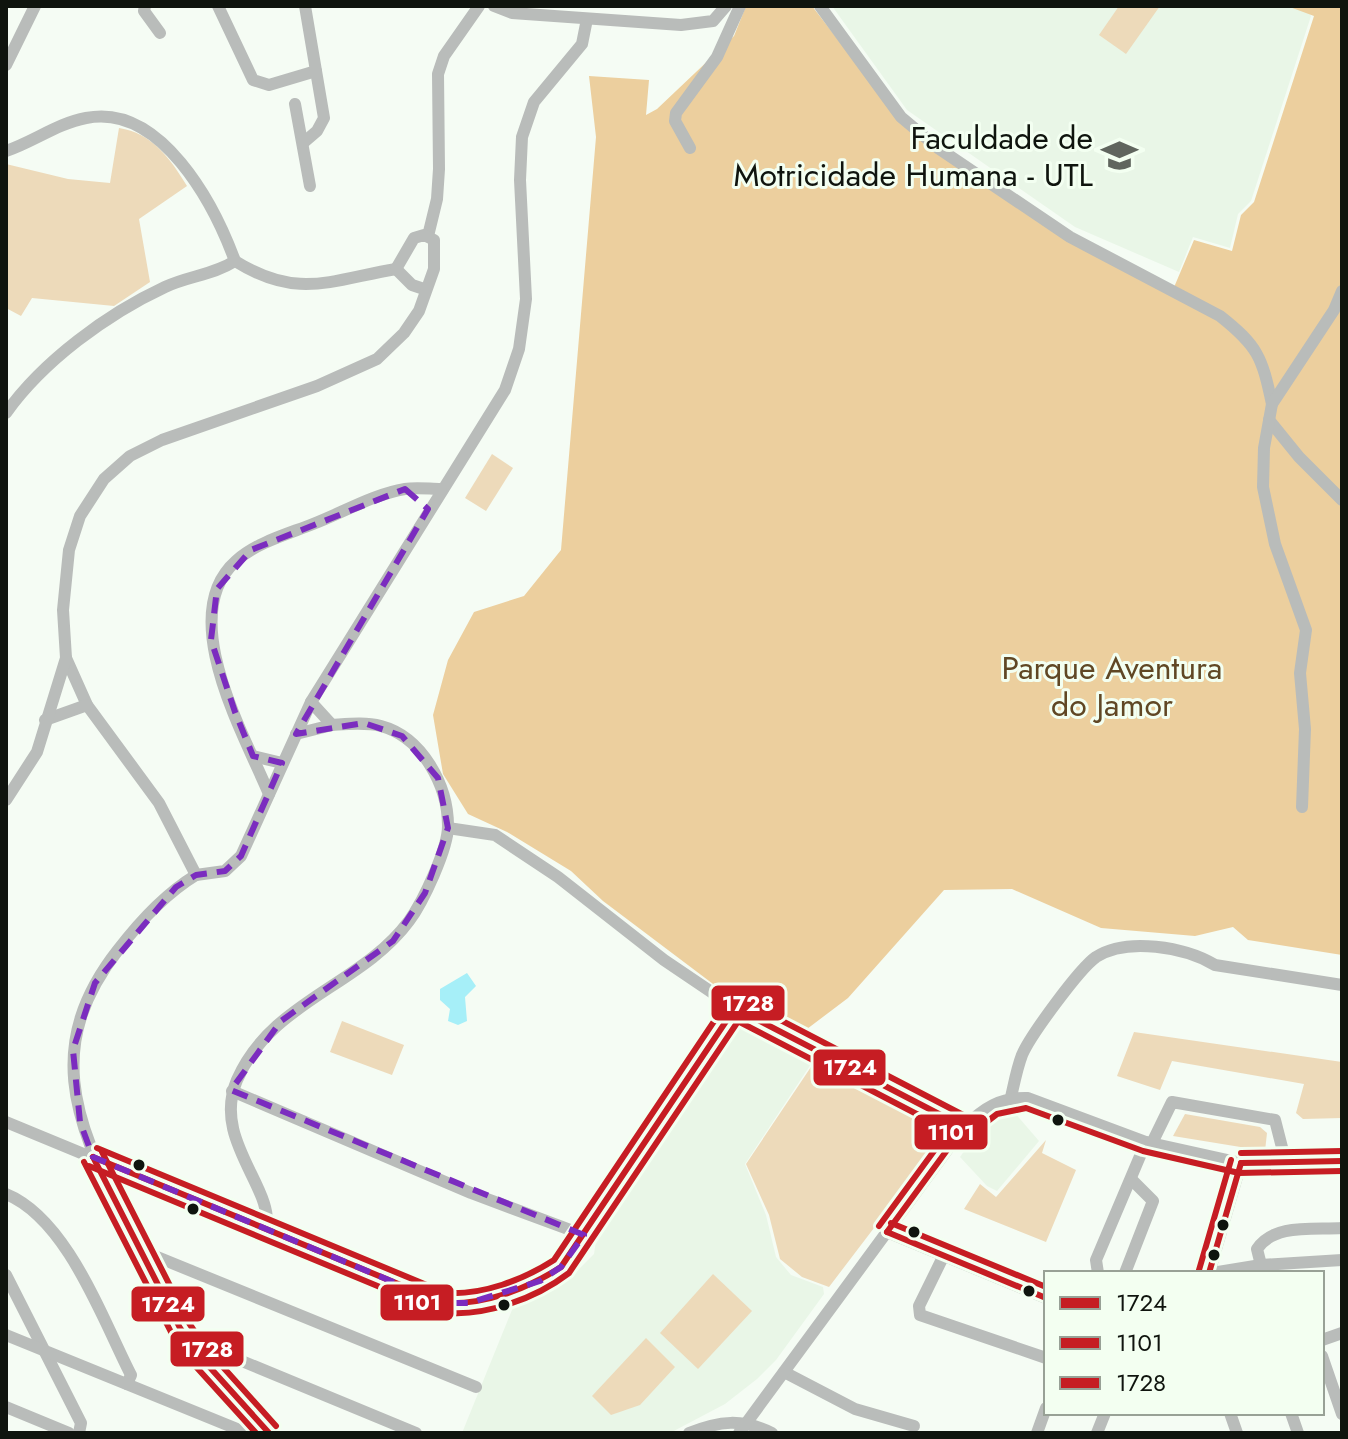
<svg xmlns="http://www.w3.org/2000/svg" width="1348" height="1439" font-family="Jost,sans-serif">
<rect width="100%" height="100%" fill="#f5fcf4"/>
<g fill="#e9f6e7">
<path d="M832,6H1304L1311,16L1251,201L1238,214L1230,248L1193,237L1179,272L1075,227L907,110Z"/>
<path d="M749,1025L815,1058L745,1164L766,1215L776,1257L791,1275L823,1287L824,1294L776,1360L757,1379L725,1404L670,1433H462L516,1300L567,1281L594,1254L597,1234L645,1157L735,1029Z"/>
<path d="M999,1112H1014L1039,1141L997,1191L987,1186L960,1157L982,1126Z"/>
</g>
<g fill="#eddaba">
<path d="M1119,6H1160L1126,54L1099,35Z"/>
<path d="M119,128C152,133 170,158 187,186L139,219L150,282L114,306L32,298L21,316L6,308V164L68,179L110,183Z"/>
<path d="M492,454L513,468L486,511L465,498Z"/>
<path d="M342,1021L404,1045L392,1075L330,1052Z"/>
<path d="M1134,1032L1342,1062V1118L1303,1119L1296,1113L1304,1084L1172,1061L1160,1090L1117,1076Z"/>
<path d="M817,1058L930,1117L938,1125L941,1140L829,1287L802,1277L780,1259L769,1215L746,1164Z"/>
<path d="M1185,1114L1260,1127L1267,1133L1265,1151L1173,1136Z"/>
<path d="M1046,1140L1042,1153L1076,1170L1046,1242L964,1209L980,1184L996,1197Z"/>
<path d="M713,1274L752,1311L698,1369L660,1333Z"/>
<path d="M646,1338L675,1367L640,1405L611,1415L592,1396Z"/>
</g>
<path fill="#eccf9e" d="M746,6H812L849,54L936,152L1172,292L1194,240L1232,251L1241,215L1254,202L1314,16L1287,6H1342V955L1248,940L1233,927L1195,936L1101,928L1012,889L944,890L848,998L807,1029L729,996L603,901L571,871L507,832L468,814L443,774L433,715L448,660L474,612L524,596L561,550L596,137L589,76L649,80L646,115L657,109L734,36Z"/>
<path fill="#a6eff8" d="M467,973L476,986L465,997L467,1021L458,1025L448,1021L450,1009L440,1000V989Z"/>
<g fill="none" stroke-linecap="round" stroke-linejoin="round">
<g stroke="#b9bcba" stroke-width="12">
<path d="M145,6L144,11L160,33"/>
<path d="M218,6L253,80L269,85L316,71"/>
<path d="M494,6L512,13L681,25L713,21L726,6"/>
<path d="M820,6L901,117L938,148L1070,237L1220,316C1258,346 1262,357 1272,404"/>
<path d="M6,65L35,6"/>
<path d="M295,104L310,186"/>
<path d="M303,143L317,131L324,118L305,6"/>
<path d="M690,148L675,121L676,113L717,57L740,6"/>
<path d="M6,151C33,142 58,123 86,118C161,103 214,204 235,261"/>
<path d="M428,236L437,199L439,169L438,74L444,56L479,6"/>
<path d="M235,261C297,300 331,280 396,269"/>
<path d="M396,269L412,285L424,289"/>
<path d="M6,413C43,361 107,314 165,287C188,276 213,275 235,261"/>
<path d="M1269,420L1299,457L1342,500"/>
<path d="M66,658L87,705L159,803L196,875L225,871L241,856L311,702L505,390L519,349L526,299L520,180L522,137L534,102L582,44L587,19"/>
<path d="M45,720L87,705"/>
<path d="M296,734L332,725L311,702"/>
<path d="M253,756L282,763"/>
<path d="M269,794C244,734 175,615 236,561C257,542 288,534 313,524C342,513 374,494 405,489C416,487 430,489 441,489"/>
<path d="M6,800L37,752L66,658L63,610L69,550L80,516L104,479L130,456L162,440L317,386L377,359L404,333L419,311L434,269V240L424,235L414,238L396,269"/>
<path d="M1302,807L1305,729L1300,673L1306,630L1275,544L1263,487L1264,448L1272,404L1334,310L1342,291"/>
<path d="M448,828L495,835L558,877L664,960L735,1008L964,1127"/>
<path d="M196,875C165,894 140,921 118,950C45,1043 73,1119 122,1214C142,1252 161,1290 180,1328L196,1352L269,1433"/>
<path d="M232,1091L471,1193L584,1235"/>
<path d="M1011,1097C1014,1084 1017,1068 1022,1055C1030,1036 1079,969 1096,957C1127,937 1185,947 1215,965L1342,985"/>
<path d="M6,1122L444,1303C475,1308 536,1286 561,1267L735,1008"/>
<path d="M1152,1143L1172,1102L1275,1120L1286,1163"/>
<path d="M6,1194C67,1219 102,1318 131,1375L127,1384"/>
<path d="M266,1230C276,1189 211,1140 237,1080C271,1001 361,986 409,921C423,902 448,849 448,826C448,785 422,737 381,726C365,722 348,724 332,725"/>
<path d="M887,1232L1046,1298"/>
<path d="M140,1250L476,1387"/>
<path d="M944,1255L919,1306L920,1315L1046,1358"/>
<path d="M1261,1265L1257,1249C1274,1223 1314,1230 1342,1228"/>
<path d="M1098,1273L1096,1260L1146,1142"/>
<path d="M1125,1273L1153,1201L1132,1180"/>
<path d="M1209,1273L1241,1163"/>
<path d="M1212,1273L1261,1265L1342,1260"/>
<path d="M6,1275L81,1423L79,1433"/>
<path d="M6,1335L247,1433"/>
<path d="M1322,1340L1342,1333"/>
<path d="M196,1352H220L416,1433"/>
<path d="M1322,1356L1342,1414"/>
<path d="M784,1372L855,1409L914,1426"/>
<path d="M6,1407L69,1433"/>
<path d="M1230,1413L1237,1433"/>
<path d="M1291,1413L1298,1433"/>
<path d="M689,1433C719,1421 742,1418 772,1433"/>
<path d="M739,1433L964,1127C984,1108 1000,1097 1028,1098L1146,1142L1241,1163L1342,1161"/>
<path d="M1037,1433L1046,1408"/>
<path d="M1097,1433L1105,1413"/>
</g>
<defs>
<g id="bus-1">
<path d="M735,1008L964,1127"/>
<path d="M93,1157L444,1303C485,1305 527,1289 561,1267L735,1008"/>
<path d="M93,1157L180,1328L196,1352L269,1433"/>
<path d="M1241,1163L1342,1161"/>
<path d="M887,1232L1046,1298"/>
<path d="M887,1232L964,1127"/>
<path d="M1209,1273L1241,1163"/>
</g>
<g id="bus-2">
<path d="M730,1017L959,1136"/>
<path d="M971,1134L997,1114L1026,1108L1143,1151L1239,1173L1342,1171"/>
<path d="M84,1162L172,1334L189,1359L256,1433"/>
<path d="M89,1166L440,1312C483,1318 535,1299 569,1273L743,1014"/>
</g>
<g id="bus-3">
<path d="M740,999L969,1118"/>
<path d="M97,1148L446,1293C483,1295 523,1280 554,1260L727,1002"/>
<path d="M102,1152L189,1323L204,1346L276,1426"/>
<path d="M1241,1153L1342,1151"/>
<path d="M891,1223L1046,1287"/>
<path d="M879,1226L956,1121"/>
<path d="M1199,1270L1231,1160"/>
</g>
</defs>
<use href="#bus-1" stroke="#f3fff1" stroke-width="12"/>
<use href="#bus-2" stroke="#f3fff1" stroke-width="12"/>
<use href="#bus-3" stroke="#f3fff1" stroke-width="12"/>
<use href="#bus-1" stroke="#c61d23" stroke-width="6"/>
<use href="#bus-2" stroke="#c61d23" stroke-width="6"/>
<use href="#bus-3" stroke="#c61d23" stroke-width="6"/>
</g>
<path fill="none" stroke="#7b2cbf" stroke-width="6" stroke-dasharray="16 10" stroke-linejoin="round" d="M405,489L428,509L296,734L364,723L402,736L438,778L448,828L425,893L393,941L281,1021L231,1090L584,1235L561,1267L540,1281L469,1303H444L93,1157L80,1122L73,1050L95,983L176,887L196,875L225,871L241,856L282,763L253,756L235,712L211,640L217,589L251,550Z"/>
<defs>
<symbol id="university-bare" viewBox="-9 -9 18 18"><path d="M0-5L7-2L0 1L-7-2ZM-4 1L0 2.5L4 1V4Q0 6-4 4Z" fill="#60655e" stroke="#f3fff1" stroke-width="2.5" paint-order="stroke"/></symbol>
</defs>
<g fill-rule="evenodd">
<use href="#university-bare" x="1094" y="130" width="51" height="51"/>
</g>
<g fill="#0f140e" stroke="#f3fff1" stroke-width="3">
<circle cx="1058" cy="1120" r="7"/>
<circle cx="139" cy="1165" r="7"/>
<circle cx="193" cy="1209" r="7"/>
<circle cx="1223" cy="1225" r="7"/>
<circle cx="914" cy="1232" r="7"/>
<circle cx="1214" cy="1255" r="7"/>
<circle cx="1029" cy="1291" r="7"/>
<circle cx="504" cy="1305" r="7"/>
</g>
<g text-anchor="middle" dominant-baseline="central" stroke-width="6" stroke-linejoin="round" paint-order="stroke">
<g font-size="32" fill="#0f140e" stroke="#f3fff1" text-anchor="end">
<text x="1093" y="138">Faculdade de<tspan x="1093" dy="37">Motricidade Humana - UTL</tspan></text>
</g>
<g font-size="32" fill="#604724" stroke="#f3fff1">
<text x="1112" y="668">Parque Aventura<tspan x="1112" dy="37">do Jamor</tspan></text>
</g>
</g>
<g stroke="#f3fff1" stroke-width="3">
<rect x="710" y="984" width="76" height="38" rx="8" fill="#c61d23"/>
<rect x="812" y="1048" width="75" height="39" rx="8" fill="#c61d23"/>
<rect x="913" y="1113" width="76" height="38" rx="8" fill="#c61d23"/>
<rect x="379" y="1283" width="76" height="39" rx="8" fill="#c61d23"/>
<rect x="130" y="1285" width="76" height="38" rx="8" fill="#c61d23"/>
<rect x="169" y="1330" width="76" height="38" rx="8" fill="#c61d23"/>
</g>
<g font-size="22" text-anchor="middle" font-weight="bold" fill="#fff">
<text x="748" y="1011">1728</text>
<text x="850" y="1075">1724</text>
<text x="951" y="1140">1101</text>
<text x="417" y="1310">1101</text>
<text x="168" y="1312">1724</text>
<text x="207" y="1357">1728</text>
</g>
<rect width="1348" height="1439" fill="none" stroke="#0f140e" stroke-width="16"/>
<rect x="1044" y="1271" width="280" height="144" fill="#f3fff1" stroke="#98a196" stroke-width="2"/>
<rect x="1060" y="1297" width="40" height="12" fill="#c61d23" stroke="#98a196" stroke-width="2"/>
<text x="1116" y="1311" font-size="24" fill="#0f140e">1724</text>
<rect x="1060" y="1337" width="40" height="12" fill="#c61d23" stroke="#98a196" stroke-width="2"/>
<text x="1116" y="1351" font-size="24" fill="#0f140e">1101</text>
<rect x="1060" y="1377" width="40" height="12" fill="#c61d23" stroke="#98a196" stroke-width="2"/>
<text x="1116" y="1391" font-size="24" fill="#0f140e">1728</text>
</svg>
